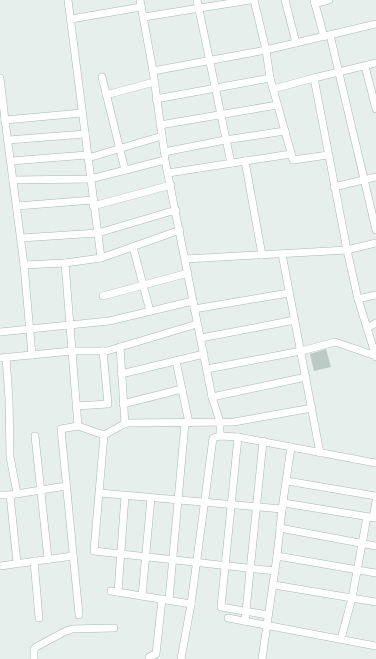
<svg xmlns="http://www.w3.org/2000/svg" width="376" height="659" font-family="'Alegreya Sans',sans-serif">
<rect width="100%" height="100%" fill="#e6efeb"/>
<path fill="#bbcac4" d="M326,349L331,367L314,371L310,354Z"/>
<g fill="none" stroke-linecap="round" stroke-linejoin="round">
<defs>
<g id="minor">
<path d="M68,0L101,258L65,263L78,426"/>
<path d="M140,0L153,71L162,136"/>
<path d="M197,0L231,163"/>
<path d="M254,0L266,50L270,78L293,160L328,155"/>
<path d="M285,0L296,43"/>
<path d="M314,0L324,37"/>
<path d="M315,4L329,0"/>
<path d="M144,17L250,0"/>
<path d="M71,19L141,7"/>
<path d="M330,35L376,230"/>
<path d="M376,63L314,78L347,250L358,299L376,357"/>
<path d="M365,66L376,109"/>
<path d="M153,71L266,50L376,24"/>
<path d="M102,77L125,170"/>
<path d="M0,78L5,120"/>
<path d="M273,89L314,78"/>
<path d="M106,95L154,82"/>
<path d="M156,99L270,78"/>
<path d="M160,125L277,105"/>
<path d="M8,140L85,134"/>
<path d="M164,152L225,140L285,131"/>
<path d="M88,158L162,136L165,156"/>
<path d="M11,161L87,155"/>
<path d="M245,161L262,255"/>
<path d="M168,173L291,154"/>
<path d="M13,180L90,179L165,160L212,397L220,422V436"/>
<path d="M334,187L376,177"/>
<path d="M17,206L93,200"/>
<path d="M93,206L171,185"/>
<path d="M21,238L98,233L176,210"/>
<path d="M133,247L150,311"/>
<path d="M282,254L320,453"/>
<path d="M101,258L180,230"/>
<path d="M186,259L347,250L376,243"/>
<path d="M24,265L5,120L82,113"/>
<path d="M103,296L188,273"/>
<path d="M358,299L376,295"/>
<path d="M194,309L289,293"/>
<path d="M367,328L376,323"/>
<path d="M0,332L109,321L193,301"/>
<path d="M201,338L295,320"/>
<path d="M120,347L125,424"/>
<path d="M32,355L24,265L65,263"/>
<path d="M6,357L9,399L10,457L17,493"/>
<path d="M0,358L72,351H107L197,324"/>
<path d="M176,361L189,423"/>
<path d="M207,369L301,351L335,342L376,356"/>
<path d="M121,374L204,354"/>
<path d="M212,397L306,377"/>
<path d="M123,404L182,389"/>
<path d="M76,406L108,404L103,351"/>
<path d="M104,435L94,551L275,571"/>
<path d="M104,435L126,423L234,422L312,408"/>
<path d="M35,436L48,559"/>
<path d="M238,437L221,607L268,615"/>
<path d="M287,481L376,496"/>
<path d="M100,493L282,509L291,447"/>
<path d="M0,495H10"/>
<path d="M284,503L376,518"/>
<path d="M282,509L280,528L376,546"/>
<path d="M373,518L376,501"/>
<path d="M277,556L280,528"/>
<path d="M34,561L39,618"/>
<path d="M17,563L10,495L66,486"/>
<path d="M0,566L73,556"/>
<path d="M274,585L376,602"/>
<path d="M111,591L191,604"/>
<path d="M118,592L125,496"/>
<path d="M142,596L151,498"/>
<path d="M169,600L185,423"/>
<path d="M79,615L61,429L78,426L104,435"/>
<path d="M228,618L376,646"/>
<path d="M245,621L263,441"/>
<path d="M341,639L352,598L367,517"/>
<path d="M34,659V649L36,647L64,632L72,629L114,628"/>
<path d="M149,659V657L156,654L162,599"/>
<path d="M181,659L191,604L213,438L220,436L238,437L376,463"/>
<path d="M262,659L277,556L376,573"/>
</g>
</defs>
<use href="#minor" stroke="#a8b8b2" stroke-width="8"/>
<use href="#minor" stroke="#fff" stroke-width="7"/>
</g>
</svg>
